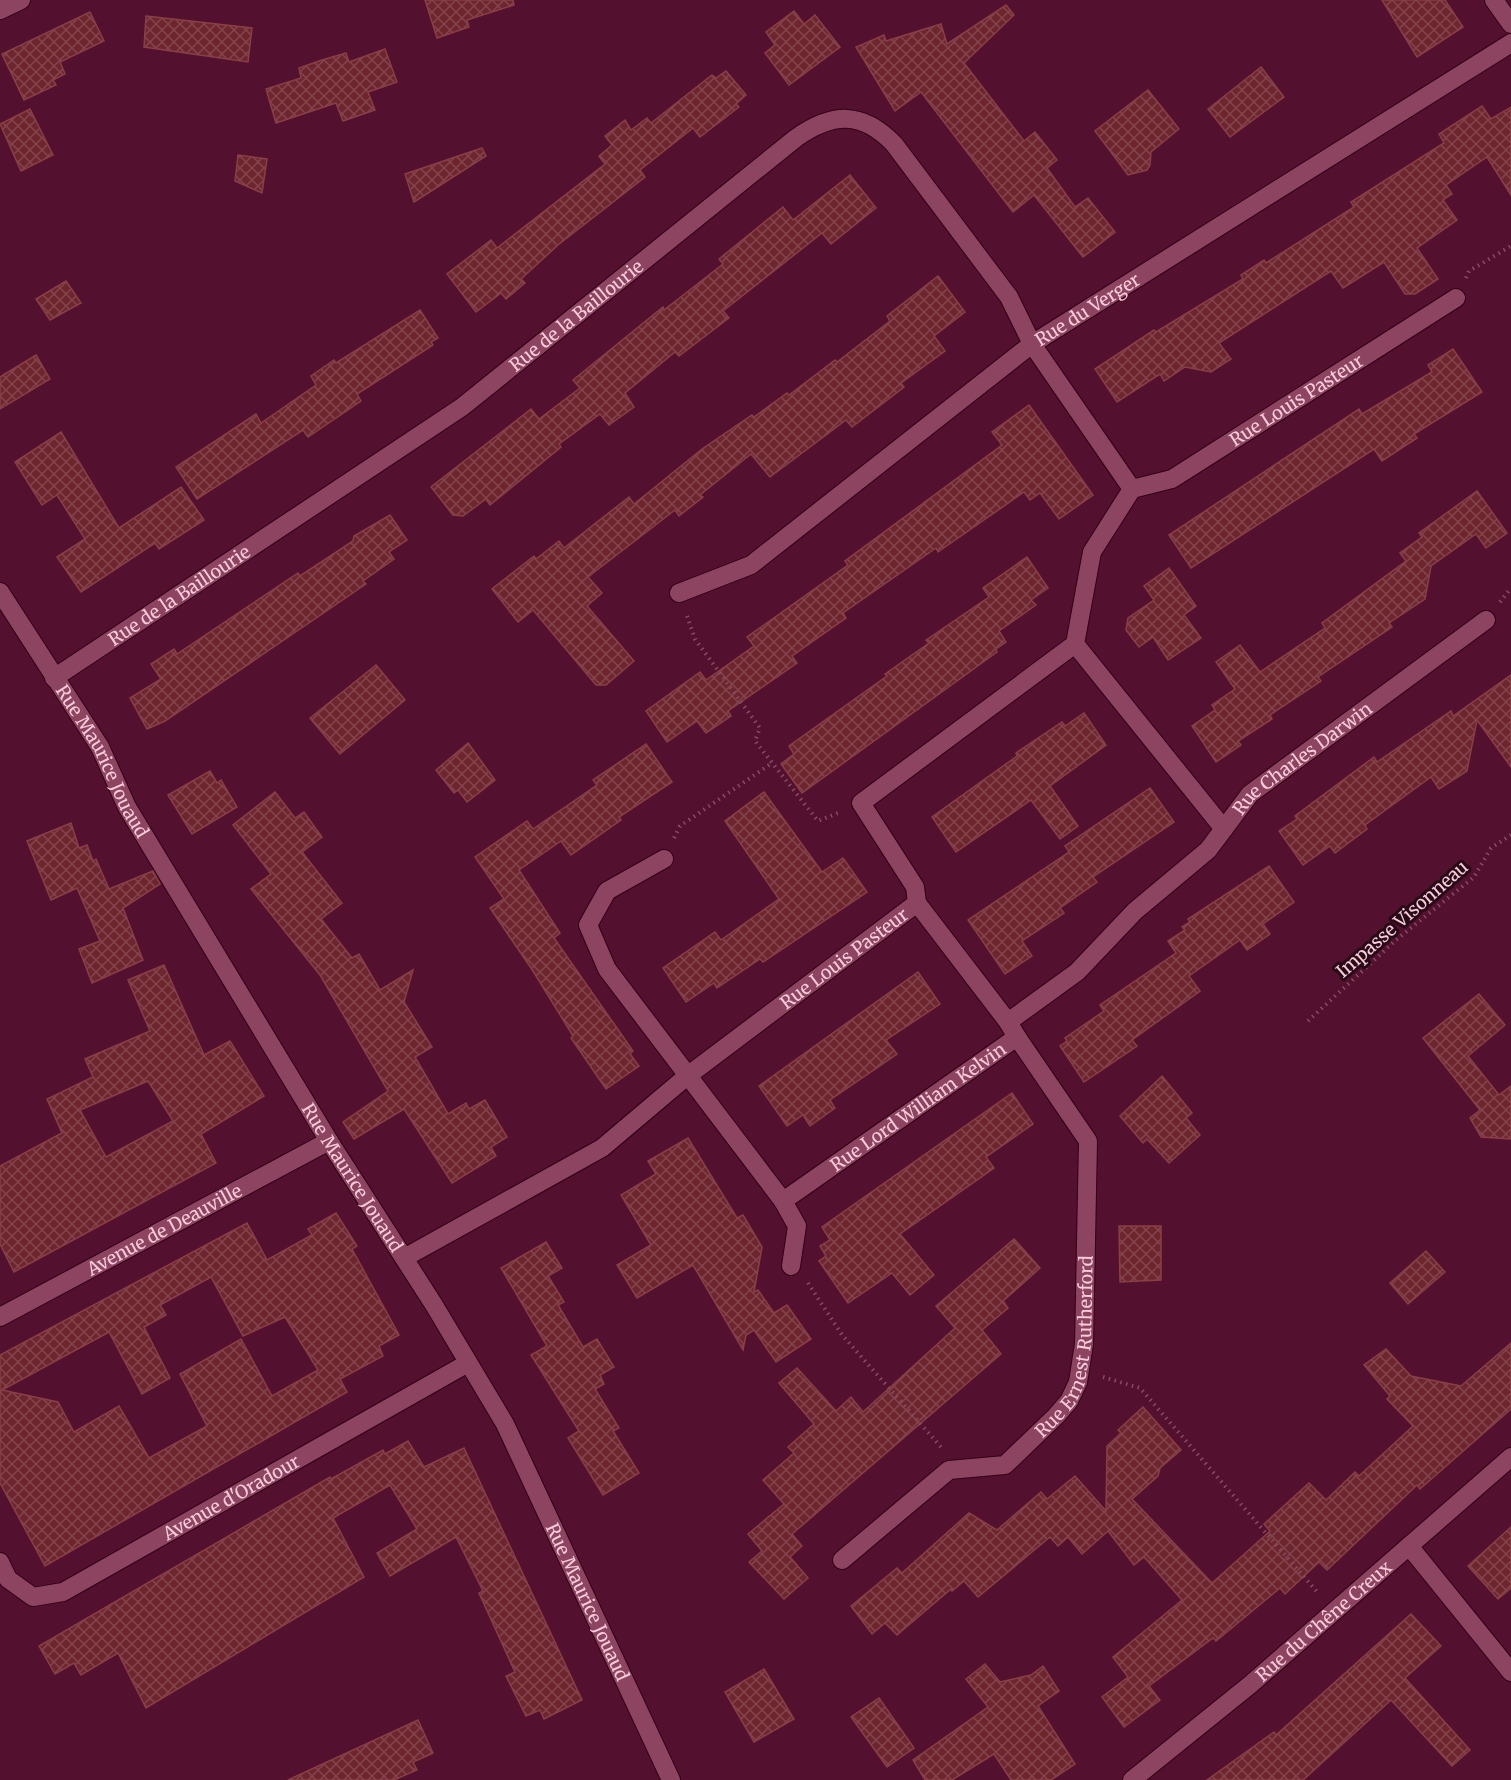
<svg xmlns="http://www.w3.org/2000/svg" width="1511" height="1780" font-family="Merriweather,serif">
<defs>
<pattern id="building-cross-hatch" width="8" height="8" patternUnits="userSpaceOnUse" patternTransform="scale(1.5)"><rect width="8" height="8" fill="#6d262e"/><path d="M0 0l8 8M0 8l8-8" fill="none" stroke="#83444c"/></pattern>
</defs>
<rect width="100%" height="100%" fill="#53102f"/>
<g fill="url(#building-cross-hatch)" stroke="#893f45" stroke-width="1.5" fill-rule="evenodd">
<path d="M425,0H513L514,5L467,20L469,27L437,38Z"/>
<path d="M1382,0H1445L1463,27L1417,57Z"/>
<path d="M1006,5L1014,15L964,63L1024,141L1035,132L1057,160L1047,168L1075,207L1088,198L1115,232L1083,257L1034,195L1013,212L921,92L895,111L856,47L884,35L886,41L941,24L947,44Z"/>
<path d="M794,11L804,24L815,15L840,47L789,85L765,53L775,45L766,32Z"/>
<path d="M90,12L104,41L60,62L65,74L53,80L56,85L24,100L2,54Z"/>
<path d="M146,16L252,28L248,62L144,47Z"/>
<path d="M385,49L397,82L368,92L375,110L343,121L336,103L276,123L266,89L301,78L299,68L322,60L346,53L349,62Z"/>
<path d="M1261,67L1284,97L1230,137L1208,109Z"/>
<path d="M726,71L746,95L736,104L739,107L700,137L693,128L640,170L645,177L558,245L521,279L525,283L506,299L501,293L476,312L447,274L491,240L497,248L605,164L599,156L612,145L605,136L625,120L631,130L647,118L651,123L712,75L716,78Z"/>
<path d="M1148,90L1179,129L1151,152L1150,165L1147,170L1128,175L1095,131Z"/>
<path d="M1482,106L1491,119L1511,107V195L1487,157L1446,185L1452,194L1443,200L1457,220L1417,248L1438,279L1415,294H1405L1384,262L1343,288L1331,271L1219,343L1231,359L1211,372L1185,367L1164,381L1160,374L1117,402L1095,369L1154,330L1156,332L1243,279L1241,275L1264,260L1266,263L1354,207L1351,202L1444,143L1439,134Z"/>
<path d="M30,109L53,155L21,171L0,124Z"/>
<path d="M482,148L486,156L414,202L405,174Z"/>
<path d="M238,155L267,159L262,193L235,181Z"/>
<path d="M850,175L876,208L831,244L822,233L723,311L729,318L679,356L675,352L625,393L634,407L609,425L600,414L559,444L561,447L490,505L486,499L463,516L453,515L431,487L531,409L539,419L580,388L573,380L663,307L664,310L723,264L719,259L783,207L793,220Z"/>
<path d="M938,276L965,312L934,336L945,351L901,383L904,387L852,427L846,420L770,477L751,454L700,495L703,497L679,516L675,510L588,577L602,593L587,606L634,661L606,685H596L533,610L518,622L492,589L534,556L536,559L559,541L564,548L629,497L634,504L702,449L752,415L754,417L787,393L789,395L835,360L837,362L890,321L887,316Z"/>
<path d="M66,281L81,303L50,320L36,299Z"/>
<path d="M420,310L438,338L431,342L433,345L357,394L361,401L308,437L303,430L197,499L176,467L256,414L261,423L316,385L311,376L334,360L336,363Z"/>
<path d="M1453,349L1482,392L1414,434L1417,438L1382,461L1374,449L1191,568L1169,535L1359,409L1362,414L1432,372L1428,365Z"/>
<path d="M36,355L50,379L0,409V377Z"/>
<path d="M1029,405L1093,495L1059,519L1040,493L1030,500L1024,492L938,552L936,548L843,613L846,618L792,656L797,663L728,711L731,716L706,733L697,721L667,742L646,711L700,672L706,680L754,646L747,637L848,565L845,561L1002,445L992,432Z"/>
<path d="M61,432L119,528L181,487L204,520L159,549L155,543L81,592L57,557L85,539L57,495L42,505L15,462Z"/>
<path d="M1477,491L1507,533L1486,548L1476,534L1431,566L1425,599L1389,623L1392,627L1318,677L1321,681L1270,715L1272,719L1238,741L1241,745L1216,762L1192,726L1215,710L1212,705L1235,689L1216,662L1240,645L1260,672L1325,628L1322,623L1406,561L1400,553L1422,537L1419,533Z"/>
<path d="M390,515L407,540L389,552L394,559L363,581L366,584L165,721L147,729L130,698L161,679L151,664L174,649L177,654L298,573L300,576L353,541L354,536Z"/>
<path d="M1027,557L1048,588L1031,600L1036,605L999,631L1006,642L996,649L997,652L802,793L781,764L794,754L789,746L887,676L885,674L929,643L926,640L989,597L983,588Z"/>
<path d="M1169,568L1196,606L1184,615L1201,638L1168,660L1153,637L1139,647L1126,630L1128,618L1154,600L1144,586Z"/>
<path d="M376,665L405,700L340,754L310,718Z"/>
<path d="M1511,675V767L1477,720L1467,771L1439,789L1431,777L1365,825L1367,829L1335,853L1330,846L1303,865L1279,831L1297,819L1295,816L1374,757L1377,762L1451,711L1453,716Z"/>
<path d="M1084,713L1106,745L1050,786L1078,826L1060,839L1031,800L956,852L932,817L1017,756L1016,753L1062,722L1065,726Z"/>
<path d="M468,743L495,780L467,802L458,790L454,793L436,770Z"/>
<path d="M646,744L672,782L619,817L621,820L571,855L561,841L519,870L560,933L554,938L633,1051L630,1054L639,1066L606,1089L571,1038L573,1036L533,971L490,908L504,899L475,857L527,821L533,829L597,785L593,780Z"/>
<path d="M210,771L217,783L221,780L237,807L192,834L168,795Z"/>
<path d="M1150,788L1174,822L1093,877L1097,882L1060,908L1064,913L1022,941L1032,956L1005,974L968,920L1069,852L1065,846Z"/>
<path d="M275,792L295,818L304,812L322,837L302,852L342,903L321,919L352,958L359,954L380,990L413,970L404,1002L432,1047L415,1057L448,1114L466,1103L469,1109L485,1100L507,1137L491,1147L496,1156L452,1183L404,1109L354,1139L343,1122L388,1091L320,975L251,889L271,874L233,825Z"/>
<path d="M764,792L822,872L843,858L867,892L763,962L760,959L717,988L714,983L686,1002L663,968L715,932L721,940L779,899L725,821Z"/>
<path d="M71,823L79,848L87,845L93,861L96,859L109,889L153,871L160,884L123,908L143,960L92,983L79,949L100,941L77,888L51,900L27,841Z"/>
<path d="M1269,866L1294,902L1263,924L1270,934L1247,950L1240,940L1189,976L1200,991L1132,1040L1137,1046L1084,1082L1060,1046L1067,1041L1065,1038L1104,1011L1100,1005L1176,953L1168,941L1185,930L1182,927L1190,922L1188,919Z"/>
<path d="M164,965L204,1055L230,1041L264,1096L201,1134L216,1163L14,1272L0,1244V1166L62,1133L47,1099L93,1077L85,1059L150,1031L128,980ZM148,1081L173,1121L106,1157L80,1110Z"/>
<path d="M918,972L940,1004L886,1040L897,1054L830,1100L835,1108L810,1126L803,1115L787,1126L759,1086Z"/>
<path d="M1479,994L1505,1025L1468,1056L1499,1095L1511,1086V1139L1481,1137L1470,1118L1480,1110L1423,1038Z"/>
<path d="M1162,1076L1192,1113L1186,1118L1200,1135L1169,1163L1147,1139L1143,1143L1120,1116Z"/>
<path d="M1012,1093L1033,1124L986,1157L994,1168L900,1234L934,1275L910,1295L892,1273L848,1303L819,1261L826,1256L820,1246L830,1240L822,1227Z"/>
<path d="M688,1138L737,1218L743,1215L762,1247L754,1292L758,1290L774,1313L787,1305L811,1339L776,1362L754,1330L746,1335L743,1350L693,1265L637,1298L617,1265L651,1245L621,1195L656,1174L648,1161Z"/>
<path d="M336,1213L357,1246L352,1249L399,1335L379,1346L383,1356L340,1379L347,1392L45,1566L0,1483V1355L247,1223L267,1260L312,1235L308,1229ZM211,1277L243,1336L285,1317L318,1370L272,1396L241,1339L180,1374L207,1426L149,1458L119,1406L74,1432L58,1402L2,1390L109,1332L142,1394L170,1378L144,1327L166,1315L160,1305Z"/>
<path d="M1119,1226H1161V1280L1120,1282Z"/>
<path d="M1014,1239L1040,1268L1003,1301L1008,1308L982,1330L1001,1354L792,1534L802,1546L790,1557L808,1578L784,1599L749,1562L762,1551L748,1534L784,1504L763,1480L794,1453L788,1447L814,1424L779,1383L797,1368L836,1411L851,1397L863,1412L955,1328L936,1306Z"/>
<path d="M546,1242L562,1268L548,1276L564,1302L558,1305L583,1347L597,1339L614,1367L600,1375L604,1384L595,1389L619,1428L613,1431L639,1473L603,1495L568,1438L579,1431L531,1355L547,1346L501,1268Z"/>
<path d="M1426,1251L1445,1272L1408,1304L1390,1283Z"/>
<path d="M1511,1343V1409L1420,1489L1417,1485L1327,1570L1319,1562L1285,1594L1280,1588L1216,1641L1213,1638L1149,1686L1160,1700L1124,1727L1102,1697L1128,1677L1113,1657L1182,1600L1144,1557L1134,1565L1108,1531L1082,1554L1068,1537L1058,1546L1050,1537L978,1597L964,1581L952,1591L951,1589L897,1635L885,1623L872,1634L851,1606L897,1568L902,1573L969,1513L997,1530L1041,1492L1047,1499L1075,1476L1106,1511L1107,1446L1121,1433L1118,1430L1143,1407L1181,1450L1160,1468L1158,1476L1132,1499L1212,1583L1270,1531L1264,1524L1309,1483L1326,1500L1355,1472L1359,1476L1413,1426L1387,1399L1390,1396L1364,1365L1386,1349L1411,1376L1461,1386Z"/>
<path d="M408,1441L424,1467L464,1448L582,1700L544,1719L540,1710L526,1716L506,1676L515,1672L479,1593L483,1591L456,1537L390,1576L377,1553L417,1529L390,1485L333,1518L364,1577L146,1708L118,1653L81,1675L74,1663L55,1674L39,1646L330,1477L331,1479L383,1450L385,1454Z"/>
<path d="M1511,1527V1588L1498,1599L1468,1566Z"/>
<path d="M1411,1614L1441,1646L1405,1678L1470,1750L1452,1766L1391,1700L1303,1780H1207L1274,1732L1276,1735Z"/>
<path d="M985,1664L1000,1682L1031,1675L1043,1666L1059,1691L1038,1706L1075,1764L1051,1780H1011L994,1754L952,1780H925L913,1760L988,1707L966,1679Z"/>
<path d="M764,1669L794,1719L754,1742L725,1692Z"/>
<path d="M879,1698L914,1748L887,1767L851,1717Z"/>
<path d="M418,1720L433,1753L413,1762L417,1770L394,1780H288Z"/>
</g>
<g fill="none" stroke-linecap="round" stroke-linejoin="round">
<defs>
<g id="minor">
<path d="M1494,0L1511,24"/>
<path d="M0,10L21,0"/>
<path id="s1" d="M0,592L100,747L127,807L329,1141L434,1305L505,1424L671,1780"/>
<path id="s2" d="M679,593L751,565L1032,344L1511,43"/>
<path d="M1075,644L1224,829"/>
<path id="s3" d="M54,678L462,407L796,138C833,112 862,111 894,144L1009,297L1032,344L1132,489"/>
<path id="s4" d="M664,859L607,891L588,925L607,969L783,1201L1017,1037L1008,1022L1077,972L1135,911L1208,850L1250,794L1486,620"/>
<path d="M917,903L1008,1022"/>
<path d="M783,1201L797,1226L791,1266"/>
<path id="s5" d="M404,1258L602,1148L686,1077L917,903L915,887L861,803L1075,644L1092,552L1132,489L1172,479L1456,298"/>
<path id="s6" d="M0,1317L329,1141"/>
<path d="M1409,1546L1511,1672"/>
<path id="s7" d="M842,1560L949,1470L1005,1465L1056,1416L1069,1401L1078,1382L1084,1344L1088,1141L1017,1037"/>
<path id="s8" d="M0,1562L8,1579L33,1597L63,1592L468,1363"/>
<path id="s9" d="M1132,1780L1251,1684L1511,1457"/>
</g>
</defs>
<use href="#minor" stroke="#300017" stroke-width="20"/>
<g stroke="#874c66" stroke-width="4" stroke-dasharray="1.5 4.5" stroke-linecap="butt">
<path d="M1466,278L1469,271L1511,246"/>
<path d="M1500,602L1511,588"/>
<path d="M687,616L695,639L760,728L755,741L818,821L838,813"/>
<path d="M674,838L680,826L772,763"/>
<path d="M1308,1021L1396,940L1474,877L1491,848L1511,835"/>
<path d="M808,1283L842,1335L941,1447"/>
<path d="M1103,1377L1140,1388L1318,1593"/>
</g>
<use href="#minor" stroke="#8c4460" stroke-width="18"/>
</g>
<g text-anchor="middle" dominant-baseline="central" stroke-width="6" stroke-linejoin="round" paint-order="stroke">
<g font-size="18" fill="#f8cddb" stroke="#280b17">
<text stroke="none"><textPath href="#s2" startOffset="500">Rue du Verger</textPath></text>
<text stroke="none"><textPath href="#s3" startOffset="636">Rue de la Baillourie</textPath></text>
<text stroke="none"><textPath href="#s5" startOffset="1365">Rue Louis Pasteur</textPath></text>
<text stroke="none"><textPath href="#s3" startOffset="150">Rue de la Baillourie</textPath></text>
<text stroke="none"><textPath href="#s4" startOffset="1144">Rue Charles Darwin</textPath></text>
<text stroke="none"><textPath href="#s1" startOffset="198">Rue Maurice Jouaud</textPath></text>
<text transform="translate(1402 919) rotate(-41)">Impasse Visonneau</text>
<text stroke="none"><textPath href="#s5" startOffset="534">Rue Louis Pasteur</textPath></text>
<text stroke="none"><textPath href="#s4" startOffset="608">Rue Lord William Kelvin</textPath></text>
<text stroke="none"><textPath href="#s1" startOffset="684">Rue Maurice Jouaud</textPath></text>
<text stroke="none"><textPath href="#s6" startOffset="186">Avenue de Deauville</textPath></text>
<text stroke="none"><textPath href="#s7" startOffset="338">Rue Ernest Rutherford</textPath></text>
<text stroke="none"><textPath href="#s8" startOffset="273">Avenue d'Oradour</textPath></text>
<text stroke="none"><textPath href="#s1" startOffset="1170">Rue Maurice Jouaud</textPath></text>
<text stroke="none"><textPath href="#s9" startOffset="249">Rue du Chêne Creux</textPath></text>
</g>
</g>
</svg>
